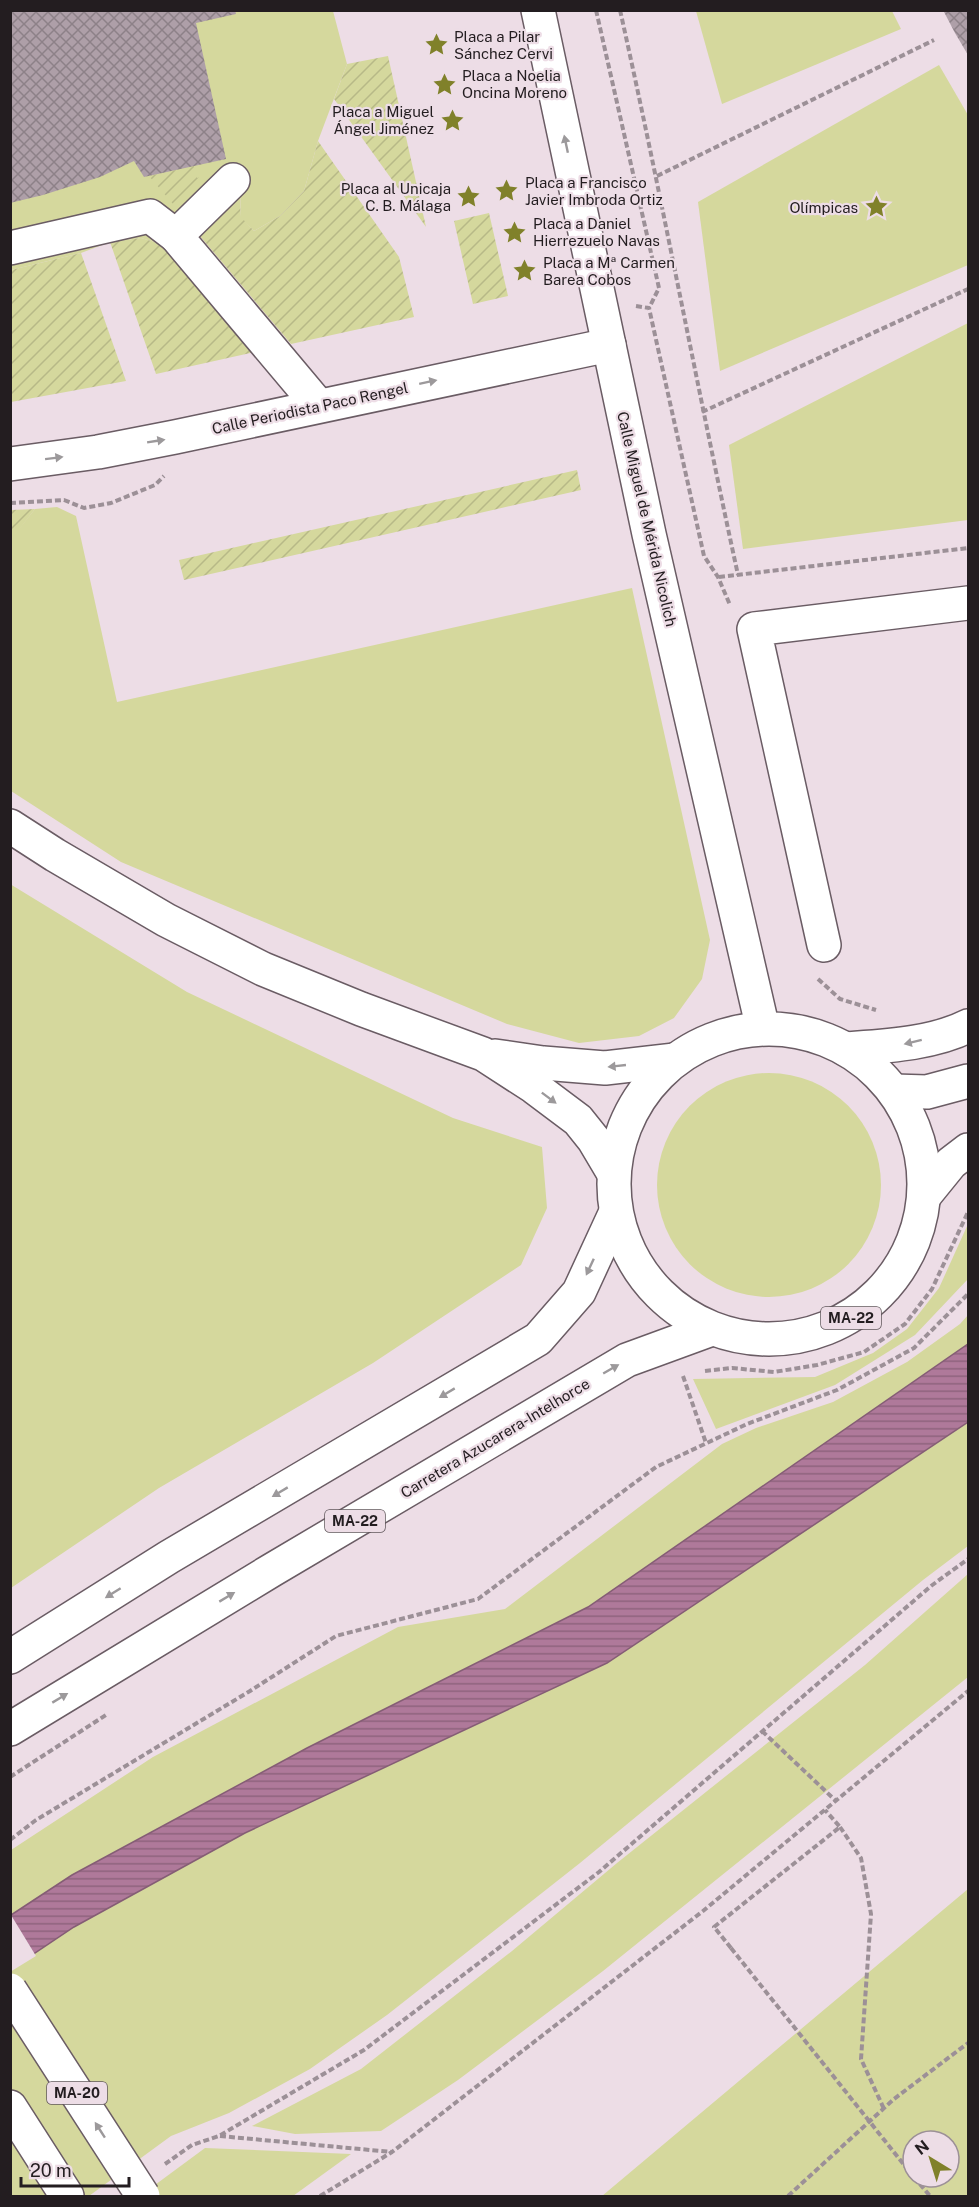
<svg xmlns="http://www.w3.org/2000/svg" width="979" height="2207" font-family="'Public Sans',sans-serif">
<defs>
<pattern id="garden-furrows" width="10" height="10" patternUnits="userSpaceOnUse" patternTransform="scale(1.5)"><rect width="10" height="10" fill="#d5d89d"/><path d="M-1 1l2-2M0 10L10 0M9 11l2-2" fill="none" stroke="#b7b987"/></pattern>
<pattern id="water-rules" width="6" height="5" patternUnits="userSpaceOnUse" patternTransform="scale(1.5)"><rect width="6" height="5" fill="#af799a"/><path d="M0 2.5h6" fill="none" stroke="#8e637d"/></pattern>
<pattern id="building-cross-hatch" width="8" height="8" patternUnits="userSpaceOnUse" patternTransform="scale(1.5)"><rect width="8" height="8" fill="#ae9fa8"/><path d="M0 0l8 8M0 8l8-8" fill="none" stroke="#8d8188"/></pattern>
</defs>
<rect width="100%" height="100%" fill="#eddde6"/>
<g fill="#d5d89d" fill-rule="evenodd">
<path d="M11,11H333L347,64L318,141L304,191L280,216L254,231L240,217L241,192L162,244L141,238L110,242L81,253L11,270Z"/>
<path d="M696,11H892L901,29L722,104Z"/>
<path d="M939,65L968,115V265L720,371L698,202Z"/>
<path d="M968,323V520L743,549L729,445Z"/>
<path d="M57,507L76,516L117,702L632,588L710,940L702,979L674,1018L639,1036L579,1043L507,1024L121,862L11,791L10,540L35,509Z"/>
<path d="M10,884L187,992L453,1118L542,1147L547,1208L521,1265L373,1363L159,1488L11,1588Z"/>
<circle cx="769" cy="1185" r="112"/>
<path d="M968,1224V1279L915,1335L835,1385L716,1429L693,1379L815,1377L873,1353L907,1329L939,1288Z"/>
<path d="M968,1315V1344L588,1607L307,1748L72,1875L11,1915V1850L153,1757L398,1627L505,1609L722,1444L756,1428L833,1402L907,1362L960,1324Z"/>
<path d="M968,1422V1546L923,1580L580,1863L387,2015L310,2069L229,2113L171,2136L89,2196H11V1969L74,1927L245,1833L607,1663Z"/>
<path d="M968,1574V1677L603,1971L458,2080L381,2131L295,2134L252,2126L361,2069L512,1951L617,1863L865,1665Z"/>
<path d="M968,1889V2196H602ZM913,2141H949V2177H913Z"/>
<path d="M205,2148L351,2154L293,2196H140Z"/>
</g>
<g fill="url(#garden-furrows)">
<path d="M388,56L426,227L334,99L347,64Z"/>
<path d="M318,141L399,257L414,317L291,344L199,235L241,190L240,216L254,231L280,216L304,191Z"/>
<path d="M194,166L197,178L227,170L208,192L173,204L149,176Z"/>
<path d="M489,213L508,296L473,304L454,221Z"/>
<path d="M141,238L162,244L259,351L156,374L110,242Z"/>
<path d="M81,253L126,381L11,402V270Z"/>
<path d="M577,470L581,490L184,580L179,560Z"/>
<path d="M35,509L11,540V510Z"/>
</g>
<path fill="url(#water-rules)" stroke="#855d75" stroke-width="1.5" d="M968,1344V1422L607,1663L245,1833L74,1927L11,1969V1915L72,1875L307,1748L588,1607Z"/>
<path fill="#eddde6" d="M11,1915L36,1956L10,1972V1915Z"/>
<g fill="url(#building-cross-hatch)">
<path d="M10,10H235L236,14L196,23L226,159L144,177L134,161L100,177L43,195L10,203Z"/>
<path d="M943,10H968V55L955,33Z"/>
</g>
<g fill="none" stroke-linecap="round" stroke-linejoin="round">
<defs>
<g id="minor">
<path d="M538,10L649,534L762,1025"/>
<path d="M233,180L176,236L318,405"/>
<path d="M10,248L150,216L176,236"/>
<path d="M10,464L98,452L175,437L609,345"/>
<path d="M824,945L754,629L968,603"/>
</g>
<g id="major">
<circle cx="769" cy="1184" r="155"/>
<path d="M846,1049C886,1046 932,1044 968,1026"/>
<path d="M894,1091L927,1092L968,1081"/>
<path d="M925,1195L951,1163L968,1150"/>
<path d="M10,1657L169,1557L538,1339L579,1292L615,1214"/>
<path d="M10,1729L272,1570L627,1360L709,1330"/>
</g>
<g id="highway">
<path d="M10,826L55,855L166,920L263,969L361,1009L483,1054L534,1087L578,1120L594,1140L613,1172"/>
<path d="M495,1056L543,1063L605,1068L675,1060"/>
<path d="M10,2107L67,2196"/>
</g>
</defs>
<use href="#minor" stroke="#6a5c64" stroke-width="36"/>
<use href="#major" stroke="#6a5c64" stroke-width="36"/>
<use href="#highway" stroke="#6a5c64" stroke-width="36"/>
<g stroke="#9c9097" stroke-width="4" stroke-dasharray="6 3" stroke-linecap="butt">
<path d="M596,10L659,288L649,308"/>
<path d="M620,10C662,198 697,387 738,575"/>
<path d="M657,176L934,40"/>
<path d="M636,306L649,308L704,556L718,577L730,605"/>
<path d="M702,412L968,289"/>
<path d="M10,503L64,500L84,508L111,503L155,485L164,476"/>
<path d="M719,577L968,548"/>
<path d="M818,979L840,999L876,1010"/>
<path d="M705,1371L732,1368L774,1372L817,1365L864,1352L905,1324L932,1289L968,1212"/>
<path d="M683,1376L706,1443"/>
<path d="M762,1731L836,1801"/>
<path d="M10,1777L106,1715"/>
<path d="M840,1827L861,1858L871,1914L861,2059L884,2109"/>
<path d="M10,1840L36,1820L250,1691L336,1636L478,1599L656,1467L747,1424L837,1390L914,1348L968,1294"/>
<path d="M731,1948L714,1927L840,1827L825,1810"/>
<path d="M220,2136L392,2152"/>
<path d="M165,2164L192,2145L219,2136L364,2050L599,1872L931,1586L968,1559"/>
<path d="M914,2177L930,2196"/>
<path d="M320,2196L392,2152L703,1911L968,1691"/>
<path d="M788,2196L894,2099L968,2043"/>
</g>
<use href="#minor" stroke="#fff" stroke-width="33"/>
<use href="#major" stroke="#fff" stroke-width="33"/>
<use href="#highway" stroke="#fff" stroke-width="33"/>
<defs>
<path id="highway-bridge" d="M10,1990L143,2196"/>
</defs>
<use href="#highway-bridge" stroke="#6a5c64" stroke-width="36" stroke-linecap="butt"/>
<path stroke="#9c9097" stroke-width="4" stroke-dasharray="6 3" stroke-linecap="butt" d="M731,1948L913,2176"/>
<use href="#highway-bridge" stroke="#fff" stroke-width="33"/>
</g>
<defs><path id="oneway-solid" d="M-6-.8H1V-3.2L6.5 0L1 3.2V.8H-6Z" transform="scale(1.5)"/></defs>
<g fill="#9c999b">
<use href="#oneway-solid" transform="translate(566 144) rotate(-102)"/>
<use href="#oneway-solid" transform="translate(428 382) rotate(-12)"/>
<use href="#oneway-solid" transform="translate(156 441) rotate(-9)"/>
<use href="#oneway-solid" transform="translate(54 458) rotate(-7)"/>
<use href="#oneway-solid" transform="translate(913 1042) rotate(166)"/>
<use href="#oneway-solid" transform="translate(617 1066) rotate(174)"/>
<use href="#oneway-solid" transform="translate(549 1098) rotate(37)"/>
<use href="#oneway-solid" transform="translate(590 1267) rotate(115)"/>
<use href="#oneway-solid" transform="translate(611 1369) rotate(-30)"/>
<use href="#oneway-solid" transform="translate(447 1393) rotate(149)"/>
<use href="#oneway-solid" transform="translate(280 1492) rotate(149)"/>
<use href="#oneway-solid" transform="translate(113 1593) rotate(148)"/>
<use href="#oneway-solid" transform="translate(227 1597) rotate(-31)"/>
<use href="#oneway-solid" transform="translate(60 1698) rotate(-31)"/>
<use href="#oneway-solid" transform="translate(100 2130) rotate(-123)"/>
</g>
<defs>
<symbol id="sight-bare" viewBox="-9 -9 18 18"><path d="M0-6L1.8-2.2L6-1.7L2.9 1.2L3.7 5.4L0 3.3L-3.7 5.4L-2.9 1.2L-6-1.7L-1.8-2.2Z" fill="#80812a" stroke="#eddde6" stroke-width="2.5" paint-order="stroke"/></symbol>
</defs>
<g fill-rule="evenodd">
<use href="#sight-bare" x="420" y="28" width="33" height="33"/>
<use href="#sight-bare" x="428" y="68" width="33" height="33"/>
<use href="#sight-bare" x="436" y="104" width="33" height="33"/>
<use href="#sight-bare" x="490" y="174" width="33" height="33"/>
<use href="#sight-bare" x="452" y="180" width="33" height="33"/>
<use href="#sight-bare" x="860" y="190" width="33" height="33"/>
<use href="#sight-bare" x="498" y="216" width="33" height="33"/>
<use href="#sight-bare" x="508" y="254" width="33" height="33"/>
</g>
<g text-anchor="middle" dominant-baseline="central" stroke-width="4.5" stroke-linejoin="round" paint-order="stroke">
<g fill="#eddde6" stroke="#60575b" stroke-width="1.5">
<rect x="821" y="1307" width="60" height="22" rx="4.5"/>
<rect x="325" y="1510" width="60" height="22" rx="4.5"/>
<rect x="47" y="2082" width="60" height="22" rx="4.5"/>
</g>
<g font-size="14" font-weight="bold" fill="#231d20">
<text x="851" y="1318">MA-22</text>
<text x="355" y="1521">MA-22</text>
<text x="77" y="2093">MA-20</text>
</g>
<g font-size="15" fill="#231d20" stroke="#eddde6" text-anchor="start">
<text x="454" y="36">Placa a Pilar<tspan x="454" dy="17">Sánchez Cervi</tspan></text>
<text x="462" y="75">Placa a Noelia<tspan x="462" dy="17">Oncina Moreno</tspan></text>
<text x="434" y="111" text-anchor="end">Placa a Miguel<tspan x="434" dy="17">Ángel Jiménez</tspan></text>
<text x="525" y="182">Placa a Francisco<tspan x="525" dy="17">Javier Imbroda Ortiz</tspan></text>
<text x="451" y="188" text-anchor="end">Placa al Unicaja<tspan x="451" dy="17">C. B. Málaga</tspan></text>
<text x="858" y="207" text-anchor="end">Olímpicas</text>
<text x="533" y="223">Placa a Daniel<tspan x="533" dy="17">Hierrezuelo Navas</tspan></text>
<text x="543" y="262">Placa a Mª Carmen<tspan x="543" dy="17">Barea Cobos</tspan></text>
</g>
<g font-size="15" fill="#231d20" stroke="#eddde6">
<text transform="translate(310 408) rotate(-12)">Calle Periodista Paco Rengel</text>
<text transform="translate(647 519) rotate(77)">Calle Miguel de Mérida Nicolich</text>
<text transform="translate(495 1438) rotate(-31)">Carretera Azucarera-Intelhorce</text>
</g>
</g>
<rect width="979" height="2207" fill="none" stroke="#231d20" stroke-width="24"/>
<g transform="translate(931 2159) rotate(322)"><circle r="28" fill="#eddde6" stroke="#9c9097" stroke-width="1.5"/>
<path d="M0-4.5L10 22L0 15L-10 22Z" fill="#80812a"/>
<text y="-9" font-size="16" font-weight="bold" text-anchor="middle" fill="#231d20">N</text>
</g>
<path d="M21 2177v9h108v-9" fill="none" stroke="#231d20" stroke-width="3"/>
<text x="30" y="2177" font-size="18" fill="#231d20" stroke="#eddde6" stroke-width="4.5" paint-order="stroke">20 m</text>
</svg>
